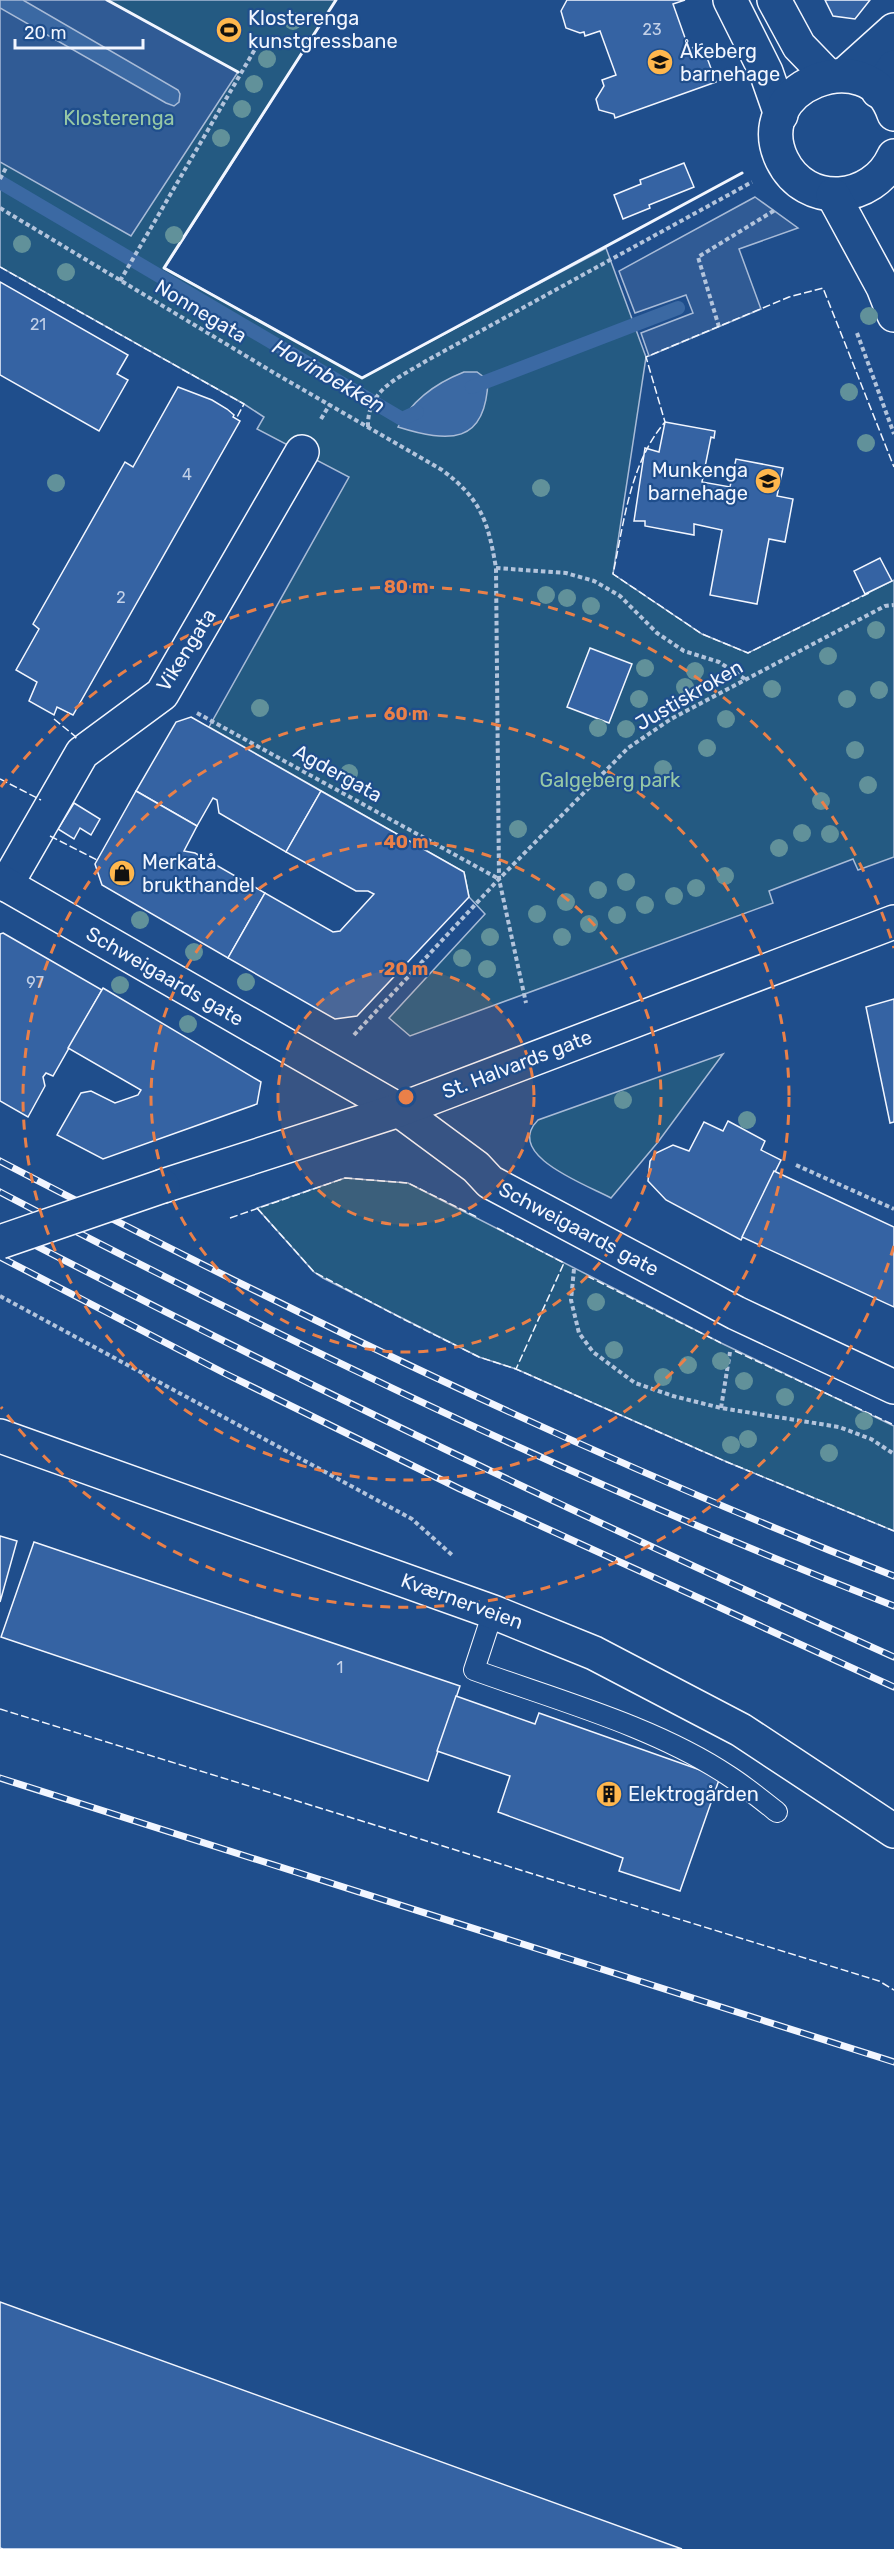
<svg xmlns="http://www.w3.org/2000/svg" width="894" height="2549" font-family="Rubik,sans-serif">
<rect width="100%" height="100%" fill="#1f4e8c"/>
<g fill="#245a82" stroke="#a8bbd7" stroke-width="1.5">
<path d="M0,0H336L165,268L362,378L606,248L646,357L613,574L702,634L748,653L894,580V857L858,870L853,859L769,891L773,903L410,1036L389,1018L485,914L469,897L464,872L209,727L349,477L257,429L264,417L244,404L0,267Z"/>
<path d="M723,1054L658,1142L611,1198C587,1185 503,1155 538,1120Z"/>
<path d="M345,1178L408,1183L721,1343L894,1426V1531L727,1462L516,1369L479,1357L323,1278L314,1272L257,1208Z"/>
</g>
<g fill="#305b95" stroke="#a8bbd7" stroke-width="1.5">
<path d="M0,0H107L238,72L131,236L0,162Z"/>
<path d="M755,197L798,228L739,249L761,309L649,356L641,333L693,313L686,295L635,313L619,271Z"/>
</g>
<g fill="#3b69a3" stroke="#a8bbd7" stroke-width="1.5">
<path d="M0,0H23L178,90L180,94L179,102L174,106L166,103L0,8Z"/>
<path d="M464,372H477L488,380C486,445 449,443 398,427C412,400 436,383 464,372Z"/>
</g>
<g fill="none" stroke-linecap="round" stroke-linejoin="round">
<g stroke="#3b69a3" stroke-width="14">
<path d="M0,182L402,419L417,412"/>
<path d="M472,387L678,308"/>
</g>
</g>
<g fill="#3563a3" stroke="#f2f6ff" stroke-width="1.5">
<path d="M567,0H685L673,4L689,49L702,44L716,82L615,118L614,114L599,110L596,99L604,86L602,80L616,75L600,31L585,36L584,32L580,33L566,28L561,11Z"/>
<path d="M825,0H870L855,19L833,16Z"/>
<path d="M684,163L694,187L649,205L650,208L623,219L614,195L641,184L640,180Z"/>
<path d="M0,282L128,355L117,374L128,380L99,431L0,375Z"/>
<path d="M178,387L212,400L227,409L234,415L233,417L240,421L73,715L57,707L54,715L29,701L37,682L16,670L39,629L33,624L125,462L133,467Z"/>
<path d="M665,422L715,431L714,438L711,437L702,482L730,487L736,459L783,468L777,496L793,499L785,542L769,539L757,604L710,595L722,530L694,524V535L645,526V521H634L645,448L659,452Z"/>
<path d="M880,558L892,581L865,594L854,571Z"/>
<path d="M590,648L632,664L609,723L567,707Z"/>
<path d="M191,717L321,791L286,852L219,813L217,800L213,798L197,826L136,791L176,722Z"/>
<path d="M136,791L197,826L184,851L195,853L265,893L228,958L102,885L95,864Z"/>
<path d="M321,791L464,872L469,897L357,1016L335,1019L228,958L265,893L333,932L340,931L374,894L368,891H356L286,852Z"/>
<path d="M74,803L100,819L91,835L80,828L74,839L58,829Z"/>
<path d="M3,933L102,990L53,1076L46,1073L43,1077L45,1086L28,1117L0,1101V934Z"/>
<path d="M103,988L261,1082L257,1104L103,1159L57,1135L81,1093L91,1091L115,1103L138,1095L141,1090L68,1048Z"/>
<path d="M894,999V1122L890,1123L866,1007Z"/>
<path d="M728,1121L765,1141L761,1150L781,1160L741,1240L666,1200L648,1181L650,1161L656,1153L673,1145L689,1151L704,1122L723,1131Z"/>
<path d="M774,1171L894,1227V1307L742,1237Z"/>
<path d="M0,1536L17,1541L0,1602Z"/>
<path d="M34,1542L460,1686L428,1781L1,1637Z"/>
<path d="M456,1696L535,1724L539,1713L720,1777L680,1891L619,1871L623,1858L498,1812L510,1776L437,1751Z"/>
<path d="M0,2302L682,2549H3L0,2548Z"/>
</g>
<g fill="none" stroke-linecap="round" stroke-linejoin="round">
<defs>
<path id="lane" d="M493,1612L474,1670C557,1700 656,1727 729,1776C746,1787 762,1800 777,1812"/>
<g id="street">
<path d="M844,75L894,30"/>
<path d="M878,91L894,67"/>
<path d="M6,885L82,753L162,694L302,452"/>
<path d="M399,1110L476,1167L490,1182L736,1313L894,1387"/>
</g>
<path id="secondary" d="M0,881L399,1110"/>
<g id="primary">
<path d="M730,0L766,72L781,115"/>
<path d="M774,0L799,46L828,76"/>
<path d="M894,114C869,38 747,87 782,160C806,209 873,203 894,156"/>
<path d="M833,195L883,287L894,315"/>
<path d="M163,1186L399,1110L894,922"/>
<path d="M0,1436L493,1612L594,1653L741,1730L894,1831"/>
</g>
</defs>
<use href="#lane" stroke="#f2f6ff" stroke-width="22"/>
<use href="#street" stroke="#f2f6ff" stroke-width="36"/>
<use href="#secondary" stroke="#f2f6ff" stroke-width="36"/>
<use href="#primary" stroke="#f2f6ff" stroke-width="36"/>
<g stroke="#b3c4dc" stroke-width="4" stroke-dasharray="4.5 3" stroke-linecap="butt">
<path d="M0,179L7,166"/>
<path d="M0,208L276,374L442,470C481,499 488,521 496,568L499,879L526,1003"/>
<path d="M120,281L258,44"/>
<path d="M719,327L698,257L775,210"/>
<path d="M857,333L894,434"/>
<path d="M321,419L330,404"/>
<path d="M368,427C367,389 399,378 426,361L752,182"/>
<path d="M496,568L566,573L594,581L620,596L657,633L684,651L719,662L745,679"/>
<path d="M197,713L499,879"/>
<path d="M354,1035L499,879L628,748L671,719L885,606L894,605"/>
<path d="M796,1165L894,1209"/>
<path d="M574,1269L571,1300L579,1333L593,1352L635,1383L673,1396L721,1408L839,1427L871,1439L894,1454"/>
<path d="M0,1296L412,1519L452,1555"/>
<path d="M721,1408L730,1352"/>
</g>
<use href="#lane" stroke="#1f4e8c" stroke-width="20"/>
<use href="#street" stroke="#1f4e8c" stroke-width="33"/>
<use href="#secondary" stroke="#1f4e8c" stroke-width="33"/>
<use href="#primary" stroke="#1f4e8c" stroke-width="33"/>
<defs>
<g id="rail">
<path d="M0,1161C292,1313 588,1456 894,1576"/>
<path d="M0,1192C291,1344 588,1487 894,1606"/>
<path d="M0,1227C294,1380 592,1522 894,1657"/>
<path d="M0,1257L226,1374L460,1489L894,1687"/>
<path d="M0,1778L894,2062"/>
</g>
</defs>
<use href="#rail" stroke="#f2f6ff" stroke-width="7"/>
<use href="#rail" stroke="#1f4e8c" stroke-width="4.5" stroke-dasharray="14" stroke-linecap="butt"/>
<defs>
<path id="primary-bridge" d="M0,1242L163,1186"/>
</defs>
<use href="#primary-bridge" stroke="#f2f6ff" stroke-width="36" stroke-linecap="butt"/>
<use href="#primary-bridge" stroke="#1f4e8c" stroke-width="33"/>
<g stroke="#f2f6ff" stroke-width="1.5" stroke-dasharray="8 3" stroke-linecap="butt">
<path d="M0,267L244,404L236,419"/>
<path d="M869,593L748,653L702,634L613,574C624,522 630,463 665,422L646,357L789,297L823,288L894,467"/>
<path d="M54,719L76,737L74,741"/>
<path d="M0,779L41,800"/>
<path d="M50,836L97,860"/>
<path d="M257,1208L314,1272L401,1318L479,1357L516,1369L727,1462L894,1531"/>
<path d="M230,1218L345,1178L408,1183L479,1218"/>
<path d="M497,1228L564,1263L516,1369"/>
<path d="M587,1276L721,1343"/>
<path d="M735,1351L894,1425"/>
<path d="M0,1709L879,1981L894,1990"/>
</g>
<g stroke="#f2f6ff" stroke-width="3">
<path d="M107,0L238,72"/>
<path d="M336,0L164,268L362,378L742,173"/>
</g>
</g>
<g fill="#61919a">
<circle cx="293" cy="21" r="9"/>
<circle cx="267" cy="59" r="9"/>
<circle cx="254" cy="84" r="9"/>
<circle cx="242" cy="109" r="9"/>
<circle cx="221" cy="138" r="9"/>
<circle cx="174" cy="235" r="9"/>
<circle cx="22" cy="244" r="9"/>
<circle cx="66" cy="272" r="9"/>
<circle cx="869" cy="316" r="9"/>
<circle cx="849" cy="392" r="9"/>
<circle cx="866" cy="443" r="9"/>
<circle cx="56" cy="483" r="9"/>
<circle cx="541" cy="488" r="9"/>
<circle cx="546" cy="595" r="9"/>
<circle cx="567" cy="598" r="9"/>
<circle cx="591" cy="606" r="9"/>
<circle cx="876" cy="630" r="9"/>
<circle cx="828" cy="656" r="9"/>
<circle cx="645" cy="668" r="9"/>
<circle cx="695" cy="671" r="9"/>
<circle cx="685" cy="687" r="9"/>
<circle cx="772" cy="689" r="9"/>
<circle cx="879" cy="690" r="9"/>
<circle cx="639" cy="699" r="9"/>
<circle cx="847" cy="699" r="9"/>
<circle cx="260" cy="708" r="9"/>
<circle cx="726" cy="719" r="9"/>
<circle cx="598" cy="728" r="9"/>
<circle cx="626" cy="729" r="9"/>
<circle cx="707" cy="748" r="9"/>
<circle cx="855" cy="750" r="9"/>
<circle cx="663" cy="769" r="9"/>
<circle cx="349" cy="773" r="9"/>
<circle cx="868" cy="785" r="9"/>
<circle cx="821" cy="801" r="9"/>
<circle cx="518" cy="829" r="9"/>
<circle cx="802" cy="833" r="9"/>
<circle cx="830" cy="834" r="9"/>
<circle cx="779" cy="848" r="9"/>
<circle cx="725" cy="876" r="9"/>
<circle cx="626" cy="882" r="9"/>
<circle cx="696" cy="888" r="9"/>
<circle cx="598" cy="890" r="9"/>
<circle cx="674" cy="896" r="9"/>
<circle cx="566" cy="902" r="9"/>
<circle cx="645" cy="905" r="9"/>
<circle cx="537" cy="914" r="9"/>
<circle cx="617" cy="915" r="9"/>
<circle cx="140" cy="920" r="9"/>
<circle cx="589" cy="924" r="9"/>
<circle cx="490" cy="937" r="9"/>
<circle cx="562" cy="937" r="9"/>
<circle cx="194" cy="952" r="9"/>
<circle cx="462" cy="958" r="9"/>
<circle cx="487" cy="969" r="9"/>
<circle cx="246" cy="982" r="9"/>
<circle cx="120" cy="985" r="9"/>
<circle cx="188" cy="1024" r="9"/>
<circle cx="623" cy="1100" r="9"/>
<circle cx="747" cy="1120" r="9"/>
<circle cx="596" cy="1302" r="9"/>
<circle cx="614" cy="1350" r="9"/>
<circle cx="721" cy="1361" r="9"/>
<circle cx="688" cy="1365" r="9"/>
<circle cx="663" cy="1377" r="9"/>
<circle cx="744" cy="1381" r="9"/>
<circle cx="785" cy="1397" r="9"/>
<circle cx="864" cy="1421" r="9"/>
<circle cx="748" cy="1439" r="9"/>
<circle cx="731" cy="1445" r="9"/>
<circle cx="829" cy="1453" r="9"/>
</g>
<circle cx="406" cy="1097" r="128" fill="#ea8049" fill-opacity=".12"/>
<g fill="none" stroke="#ea8049" stroke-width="3" stroke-dasharray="10 8">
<circle cx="406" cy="1097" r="128"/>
<circle cx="406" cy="1097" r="255"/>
<circle cx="406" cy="1097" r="383"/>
<path d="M894 1246A510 510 0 0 1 1 1407M1 787A510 510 0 0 1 894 948"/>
</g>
<defs>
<symbol id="stadium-disc" viewBox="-11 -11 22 22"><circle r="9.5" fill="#ffb74d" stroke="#1f4e8c"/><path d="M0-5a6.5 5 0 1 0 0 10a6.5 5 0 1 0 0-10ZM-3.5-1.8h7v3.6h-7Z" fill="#111"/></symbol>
<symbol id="school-disc" viewBox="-11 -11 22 22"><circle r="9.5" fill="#ffb74d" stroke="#1f4e8c"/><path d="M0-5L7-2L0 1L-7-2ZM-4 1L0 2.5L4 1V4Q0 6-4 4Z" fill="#111"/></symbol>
<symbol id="shop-disc" viewBox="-11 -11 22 22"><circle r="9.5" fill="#ffb74d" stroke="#1f4e8c"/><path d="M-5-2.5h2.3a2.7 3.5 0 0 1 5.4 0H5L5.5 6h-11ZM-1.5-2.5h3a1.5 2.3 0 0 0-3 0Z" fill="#111"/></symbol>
<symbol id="building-disc" viewBox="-11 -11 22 22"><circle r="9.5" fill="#ffb74d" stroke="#1f4e8c"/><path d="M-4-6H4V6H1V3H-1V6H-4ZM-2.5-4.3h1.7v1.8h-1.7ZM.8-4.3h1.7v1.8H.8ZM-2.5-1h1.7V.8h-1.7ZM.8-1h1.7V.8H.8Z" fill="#111"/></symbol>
</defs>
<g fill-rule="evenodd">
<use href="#stadium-disc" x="214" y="15" width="30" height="30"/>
<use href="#school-disc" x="645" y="47" width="30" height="30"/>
<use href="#school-disc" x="753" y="466" width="30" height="30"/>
<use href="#shop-disc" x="107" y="858" width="30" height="30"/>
<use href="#building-disc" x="594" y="1779" width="30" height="30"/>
</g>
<g text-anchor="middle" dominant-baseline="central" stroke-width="4.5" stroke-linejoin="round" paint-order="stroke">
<g font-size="16" fill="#c3d1e8">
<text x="652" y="29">23</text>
<text x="38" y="324">21</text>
<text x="187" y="474">4</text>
<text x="121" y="597">2</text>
<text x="35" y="982">97</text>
<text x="340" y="1667">1</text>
</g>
<g font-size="20" fill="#f2f6ff" stroke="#1f4e8c" text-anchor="start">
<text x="248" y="18">Klosterenga<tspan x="248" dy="23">kunstgressbane</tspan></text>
<text x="680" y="51">Åkeberg<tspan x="680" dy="23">barnehage</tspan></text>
<text x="748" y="470" text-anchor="end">Munkenga<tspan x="748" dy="23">barnehage</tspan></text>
<text x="142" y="862">Merkatå<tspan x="142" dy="23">brukthandel</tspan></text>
<text x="628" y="1794">Elektrogården</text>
</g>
<g font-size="20" fill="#97c8a6" stroke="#1f4e8c">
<text x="119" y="118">Klosterenga</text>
<text x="610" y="780">Galgeberg park</text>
</g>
<g font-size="20" fill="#f2f6ff" stroke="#1f4e8c">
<text transform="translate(201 311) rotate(31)">Nonnegata</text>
<text transform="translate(186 650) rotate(-58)">Vikengata</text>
<text transform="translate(689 695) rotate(-30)">Justiskroken</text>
<text transform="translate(338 773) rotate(29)">Agdergata</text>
<text transform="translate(165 976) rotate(30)">Schweigaards gate</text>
<text transform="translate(517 1064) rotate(-21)">St. Halvards gate</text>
<text transform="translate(579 1229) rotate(28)">Schweigaards gate</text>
<text transform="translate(462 1601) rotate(20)">Kværnerveien</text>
</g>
<g font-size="21" font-style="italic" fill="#f2f6ff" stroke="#1f4e8c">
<text transform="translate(329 376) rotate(30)">Hovinbekken</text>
</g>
</g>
<circle cx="406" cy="1097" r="9" fill="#ea8049" stroke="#1f4e8c" stroke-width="3"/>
<g font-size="18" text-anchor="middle" font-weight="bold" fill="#ea8049" stroke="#1f4e8c" stroke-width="4.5" stroke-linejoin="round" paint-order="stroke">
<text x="406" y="593">80 m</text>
<text x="406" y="720">60 m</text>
<text x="406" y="848">40 m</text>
<text x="406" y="975">20 m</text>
</g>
<path d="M15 39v9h128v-9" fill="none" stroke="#f2f6ff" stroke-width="3"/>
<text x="24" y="39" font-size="18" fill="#f2f6ff" stroke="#1f4e8c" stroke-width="4.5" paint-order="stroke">20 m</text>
</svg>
